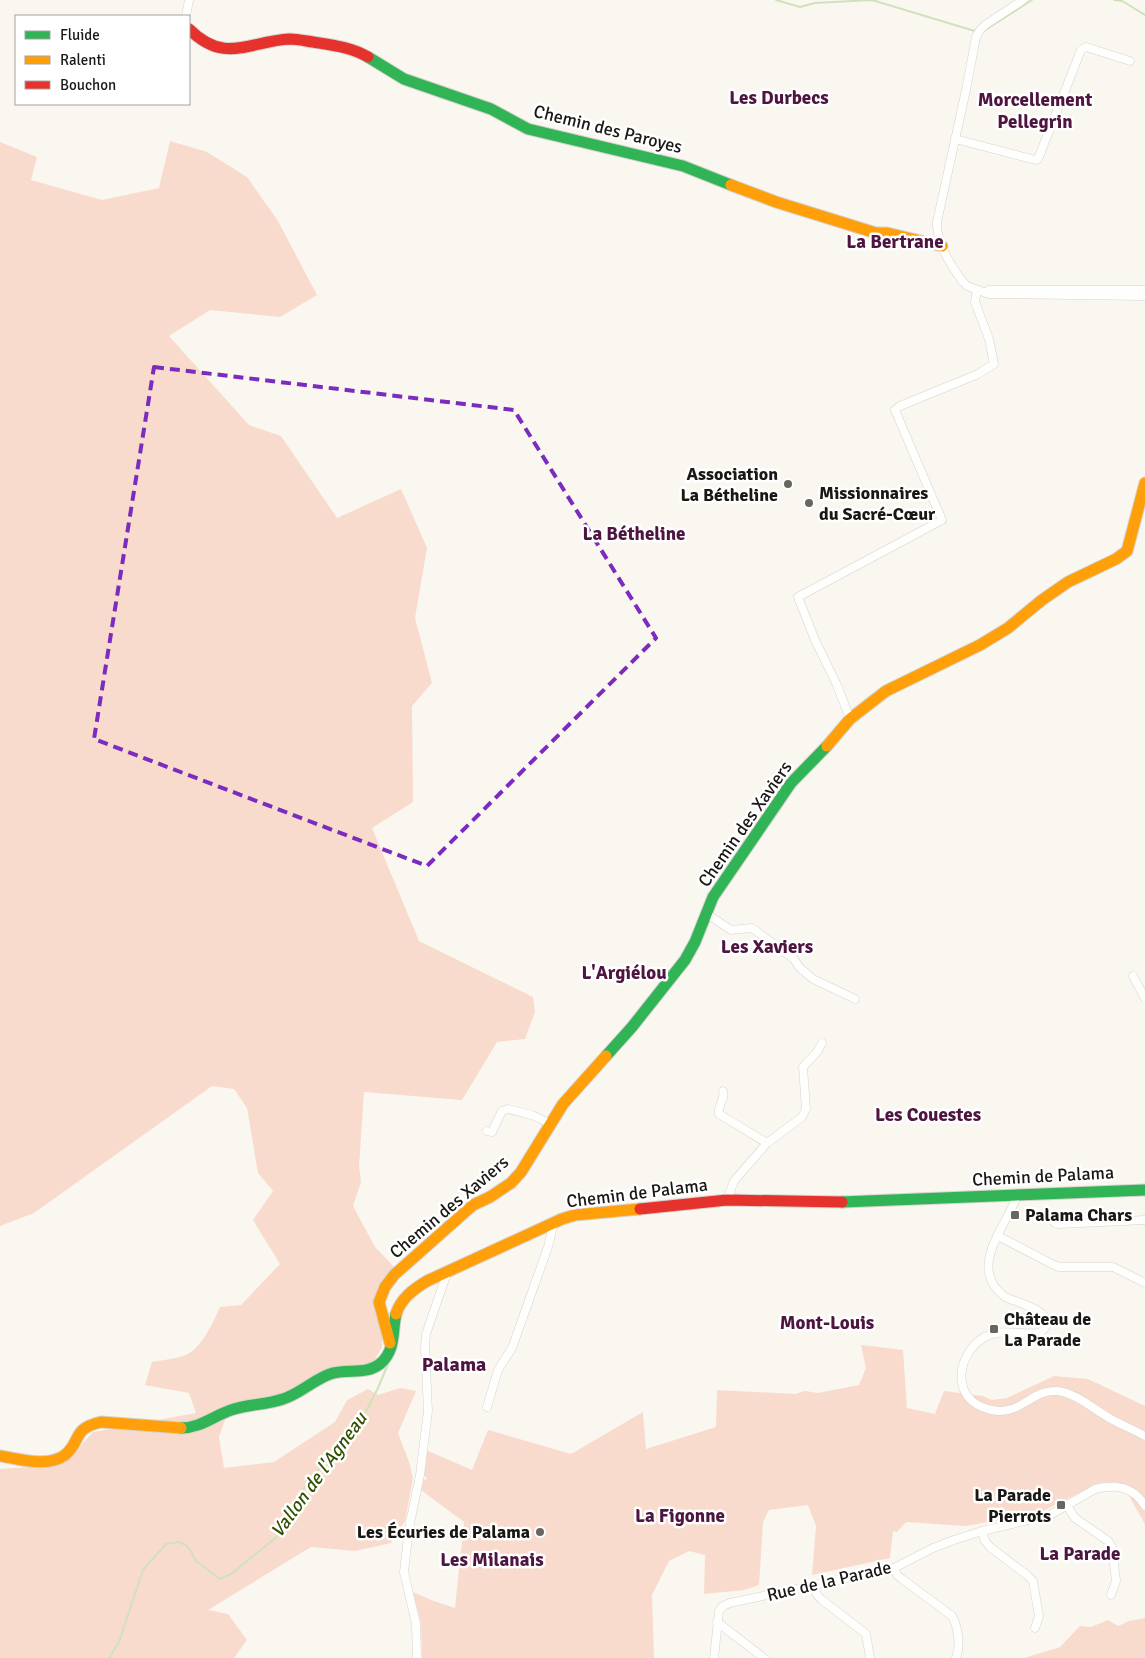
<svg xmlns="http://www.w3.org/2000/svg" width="1145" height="1658" font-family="Signika,sans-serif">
<rect width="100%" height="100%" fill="#faf7f0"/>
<g fill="#f8dbcc">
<path d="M170,141L207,152L247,177L278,221L317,295L280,317L210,310L169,336L249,425L281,436L337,518L401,489L427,548L415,618L432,683L412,706L413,802L372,828L419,941L533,997L535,1012L525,1039L497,1042L462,1100L364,1092L359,1166L361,1182L353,1206L375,1247L396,1269L385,1281L373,1299L376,1316L382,1330V1347L374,1361L278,1396L230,1406L219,1437L224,1468L274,1462L335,1422L347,1400L368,1389L378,1395L400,1388L416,1391L398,1433L409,1462L413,1478L405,1521L391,1543L355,1551L311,1547L208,1610L228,1614L247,1640L234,1658H0V1469L45,1466L67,1461L93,1432L196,1413L189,1393L145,1385L152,1362C162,1360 173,1359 183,1356C201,1351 213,1322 220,1307L241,1305L280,1264L253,1220L273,1191L258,1173L247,1108L234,1089L212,1086L34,1213L0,1226V142L37,157L31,180L102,200L159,188Z"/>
<path d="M861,1345L903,1350L907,1408L935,1414L944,1391L983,1396L992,1400L1007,1398L1054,1376L1088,1379L1145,1406V1524L1129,1496L1116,1482L1099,1483L1037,1514L965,1526L906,1522L897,1532L893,1531L890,1558L812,1575L816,1526L808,1505L769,1510L763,1522L759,1585L744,1590L704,1594L705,1555L689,1551L669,1561L652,1595L654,1658H422L421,1623L413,1592L431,1600L455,1608L464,1522L421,1490L423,1479L426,1480L427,1478L424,1475L426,1450L472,1470L488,1430L571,1454L643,1412L646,1449L716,1427L717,1390L795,1394L805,1391L818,1393L859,1385L866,1368Z"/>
<path d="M1145,1618V1658H1024L1060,1647L1080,1626L1091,1627L1108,1620L1118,1626L1129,1621Z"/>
</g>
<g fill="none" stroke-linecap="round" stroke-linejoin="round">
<g stroke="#d0e2bb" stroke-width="2">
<path d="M776,0L800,7L815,3L872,0L978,32"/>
<path d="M1114,0L1122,1L1145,15"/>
<path d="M982,32L1032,0"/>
<path d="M109,1658L119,1642L143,1570L166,1544L179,1542L186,1545L191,1551L196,1561L220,1579L231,1574L279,1535L304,1488L323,1464L360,1423L378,1388L388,1364"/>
</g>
<defs>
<g id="street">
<path d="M1023,0L985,25L980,30L976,37L966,90L937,222C936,243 951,266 963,282L967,286L989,294L1145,296"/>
<path d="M186,16L189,0"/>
<path d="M955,139L1036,160L1038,159L1081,50L1086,47L1130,61"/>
<path d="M989,290H1145"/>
<path d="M850,719L837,685L815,640L798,597L942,520L895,410L900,406L978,374L994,364L989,339L975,302L977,290"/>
<path d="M707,914L731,930L752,928L794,959L799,967L813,979L855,999"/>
<path d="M1133,976L1145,998"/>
<path d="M723,1091C726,1100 717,1105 719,1114L767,1143"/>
<path d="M487,1131L492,1132L502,1111L508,1109L532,1115L551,1124"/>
<path d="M1017,1196C1008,1222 978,1255 992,1282C995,1288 1000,1293 1005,1297C1015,1302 1052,1310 1046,1326C1044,1330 1042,1332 1038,1333C1022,1335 1003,1329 989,1335C960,1347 948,1393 982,1407C1019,1422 1029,1389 1057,1391C1077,1393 1094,1410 1111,1419C1122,1425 1134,1430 1145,1436"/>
<path d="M727,1200L734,1181L767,1143L802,1117L806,1109L803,1067L817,1052L822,1043"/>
<path d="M1045,1213L1055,1223L1059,1224L1145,1220"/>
<path d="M998,1236L1054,1265L1059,1267H1113L1145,1283"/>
<path d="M487,1407L498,1370L512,1348L548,1247L554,1222"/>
<path d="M1067,1506L1075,1518L1108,1541L1112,1547L1116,1581L1111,1595"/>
<path d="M982,1531L985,1541L990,1547L1027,1575L1033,1581L1039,1616L1035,1628"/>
<path d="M894,1568L897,1575L902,1579L952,1616C958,1627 961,1646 956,1658"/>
<path d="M814,1586L817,1595L822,1600L866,1634L870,1658"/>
<path d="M717,1622L764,1658"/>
<path d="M417,1658L416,1624L404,1572L409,1528L420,1475L428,1411L425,1346L426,1334L447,1273"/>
<path d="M714,1658L719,1611L723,1606L730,1603L894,1568L933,1548L954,1540L982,1531L1050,1515L1095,1489C1116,1484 1133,1486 1145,1506"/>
</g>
<g id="fast">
<path d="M368,57L404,79L491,109L528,129L683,166L731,185"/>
<path d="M606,1056L632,1027L685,960L695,942L713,897L791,783L827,746"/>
<path d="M842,1202L1145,1190"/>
<path d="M181,1428C201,1428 213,1416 231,1410C247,1404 266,1405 283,1399C300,1394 313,1380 330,1374C347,1368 366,1376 381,1363C396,1349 392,1332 396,1314"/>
</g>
<g id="slow">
<path d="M731,185L776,202L876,233H887L942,246"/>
<path d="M827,746L850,719L886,691L980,645L1008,628L1042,600L1068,582L1116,559L1127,551L1145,483"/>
<path d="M396,1314C401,1298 414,1289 427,1281L562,1219L575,1215L640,1209"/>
<path d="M390,1343L379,1302L385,1287L394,1275L473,1205L490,1197L511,1183L521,1172L563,1104L606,1056"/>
<path d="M0,1456C19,1459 48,1468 65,1455C82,1441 71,1429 101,1422L181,1428"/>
</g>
<g id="jam">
<path d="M189,29C225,65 249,41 290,39C297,39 306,41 313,42C332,45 351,47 368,57"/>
<path d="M640,1209L727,1200L842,1202"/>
</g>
</defs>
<use href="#street" stroke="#d5d3ce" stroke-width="9"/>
<use href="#fast" stroke="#d5d3ce" stroke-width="13"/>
<use href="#slow" stroke="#d5d3ce" stroke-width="13"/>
<use href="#jam" stroke="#d5d3ce" stroke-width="13"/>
<use href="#street" stroke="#fefefd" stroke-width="8"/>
<use href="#fast" stroke="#30b455" stroke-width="11"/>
<use href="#slow" stroke="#ff9f0a" stroke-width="11"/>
<use href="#jam" stroke="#e5322d" stroke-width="11"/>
</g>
<path fill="none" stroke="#7b2cbf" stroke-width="4" stroke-dasharray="10 6" stroke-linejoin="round" d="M154,367L514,410L656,638L427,866L94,739Z"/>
<g fill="#686661" stroke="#fff" stroke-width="2">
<circle cx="788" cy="484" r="5"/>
<circle cx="809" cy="503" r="5"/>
<rect x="1010" y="1210" width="10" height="10" rx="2.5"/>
<rect x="989" y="1324" width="10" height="10" rx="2.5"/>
<rect x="1056" y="1500" width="10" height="10" rx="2.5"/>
<circle cx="540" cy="1532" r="5"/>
</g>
<g text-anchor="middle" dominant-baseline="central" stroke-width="5" stroke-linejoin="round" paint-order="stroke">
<g font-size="18" fill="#1a1814" stroke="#fff">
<text transform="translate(608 129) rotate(14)">Chemin des Paroyes</text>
<text transform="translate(745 824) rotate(-55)">Chemin des Xaviers</text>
<text transform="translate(1043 1176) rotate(-3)">Chemin de Palama</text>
<text transform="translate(637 1193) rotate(-7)">Chemin de Palama</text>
<text transform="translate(449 1207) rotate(-40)">Chemin des Xaviers</text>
<text transform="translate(829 1581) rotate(-13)">Rue de la Parade</text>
</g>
<g font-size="18" font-weight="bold" fill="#1a1814" stroke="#fff" text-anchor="end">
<text x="778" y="474">Association<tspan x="778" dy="21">La Bétheline</tspan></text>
<text x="819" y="493" text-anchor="start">Missionnaires<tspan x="819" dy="21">du Sacré-Cœur</tspan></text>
<text x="1025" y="1215" text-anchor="start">Palama Chars</text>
<text x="1004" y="1319" text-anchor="start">Château de<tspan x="1004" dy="21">La Parade</tspan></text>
<text x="1051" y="1495">La Parade<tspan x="1051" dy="21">Pierrots</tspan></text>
<text x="530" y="1532">Les Écuries de Palama</text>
</g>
<g font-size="19" font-weight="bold" fill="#4d153f" stroke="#fff">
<text x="779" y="98">Les Durbecs</text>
<text x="1035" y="100">Morcellement<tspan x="1035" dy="22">Pellegrin</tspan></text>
<text x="895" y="242">La Bertrane</text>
<text x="634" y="534">La Bétheline</text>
<text x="767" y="947">Les Xaviers</text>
<text x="624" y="973">L'Argiélou</text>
<text x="928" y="1115">Les Couestes</text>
<text x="827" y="1323">Mont-Louis</text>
<text x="680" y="1516">La Figonne</text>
<text x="1080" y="1554">La Parade</text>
<text x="492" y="1560">Les Milanais</text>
</g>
<g font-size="19" font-style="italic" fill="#325100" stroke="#fff">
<text transform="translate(319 1475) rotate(-54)">Vallon de l'Agneau</text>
</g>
<g font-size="20" font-weight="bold" fill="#4d153f" stroke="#fff">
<text x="454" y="1364">Palama</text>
</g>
</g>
<rect x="15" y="15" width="175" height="90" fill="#ffffff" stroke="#a3a3a1"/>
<rect x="25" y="31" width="25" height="8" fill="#30b455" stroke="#a3a3a1"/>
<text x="60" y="40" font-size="15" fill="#1a1814">Fluide</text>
<rect x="25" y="56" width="25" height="8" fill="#ff9f0a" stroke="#a3a3a1"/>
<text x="60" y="65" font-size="15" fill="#1a1814">Ralenti</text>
<rect x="25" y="81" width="25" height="8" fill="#e5322d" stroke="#a3a3a1"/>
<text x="60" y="90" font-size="15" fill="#1a1814">Bouchon</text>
</svg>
